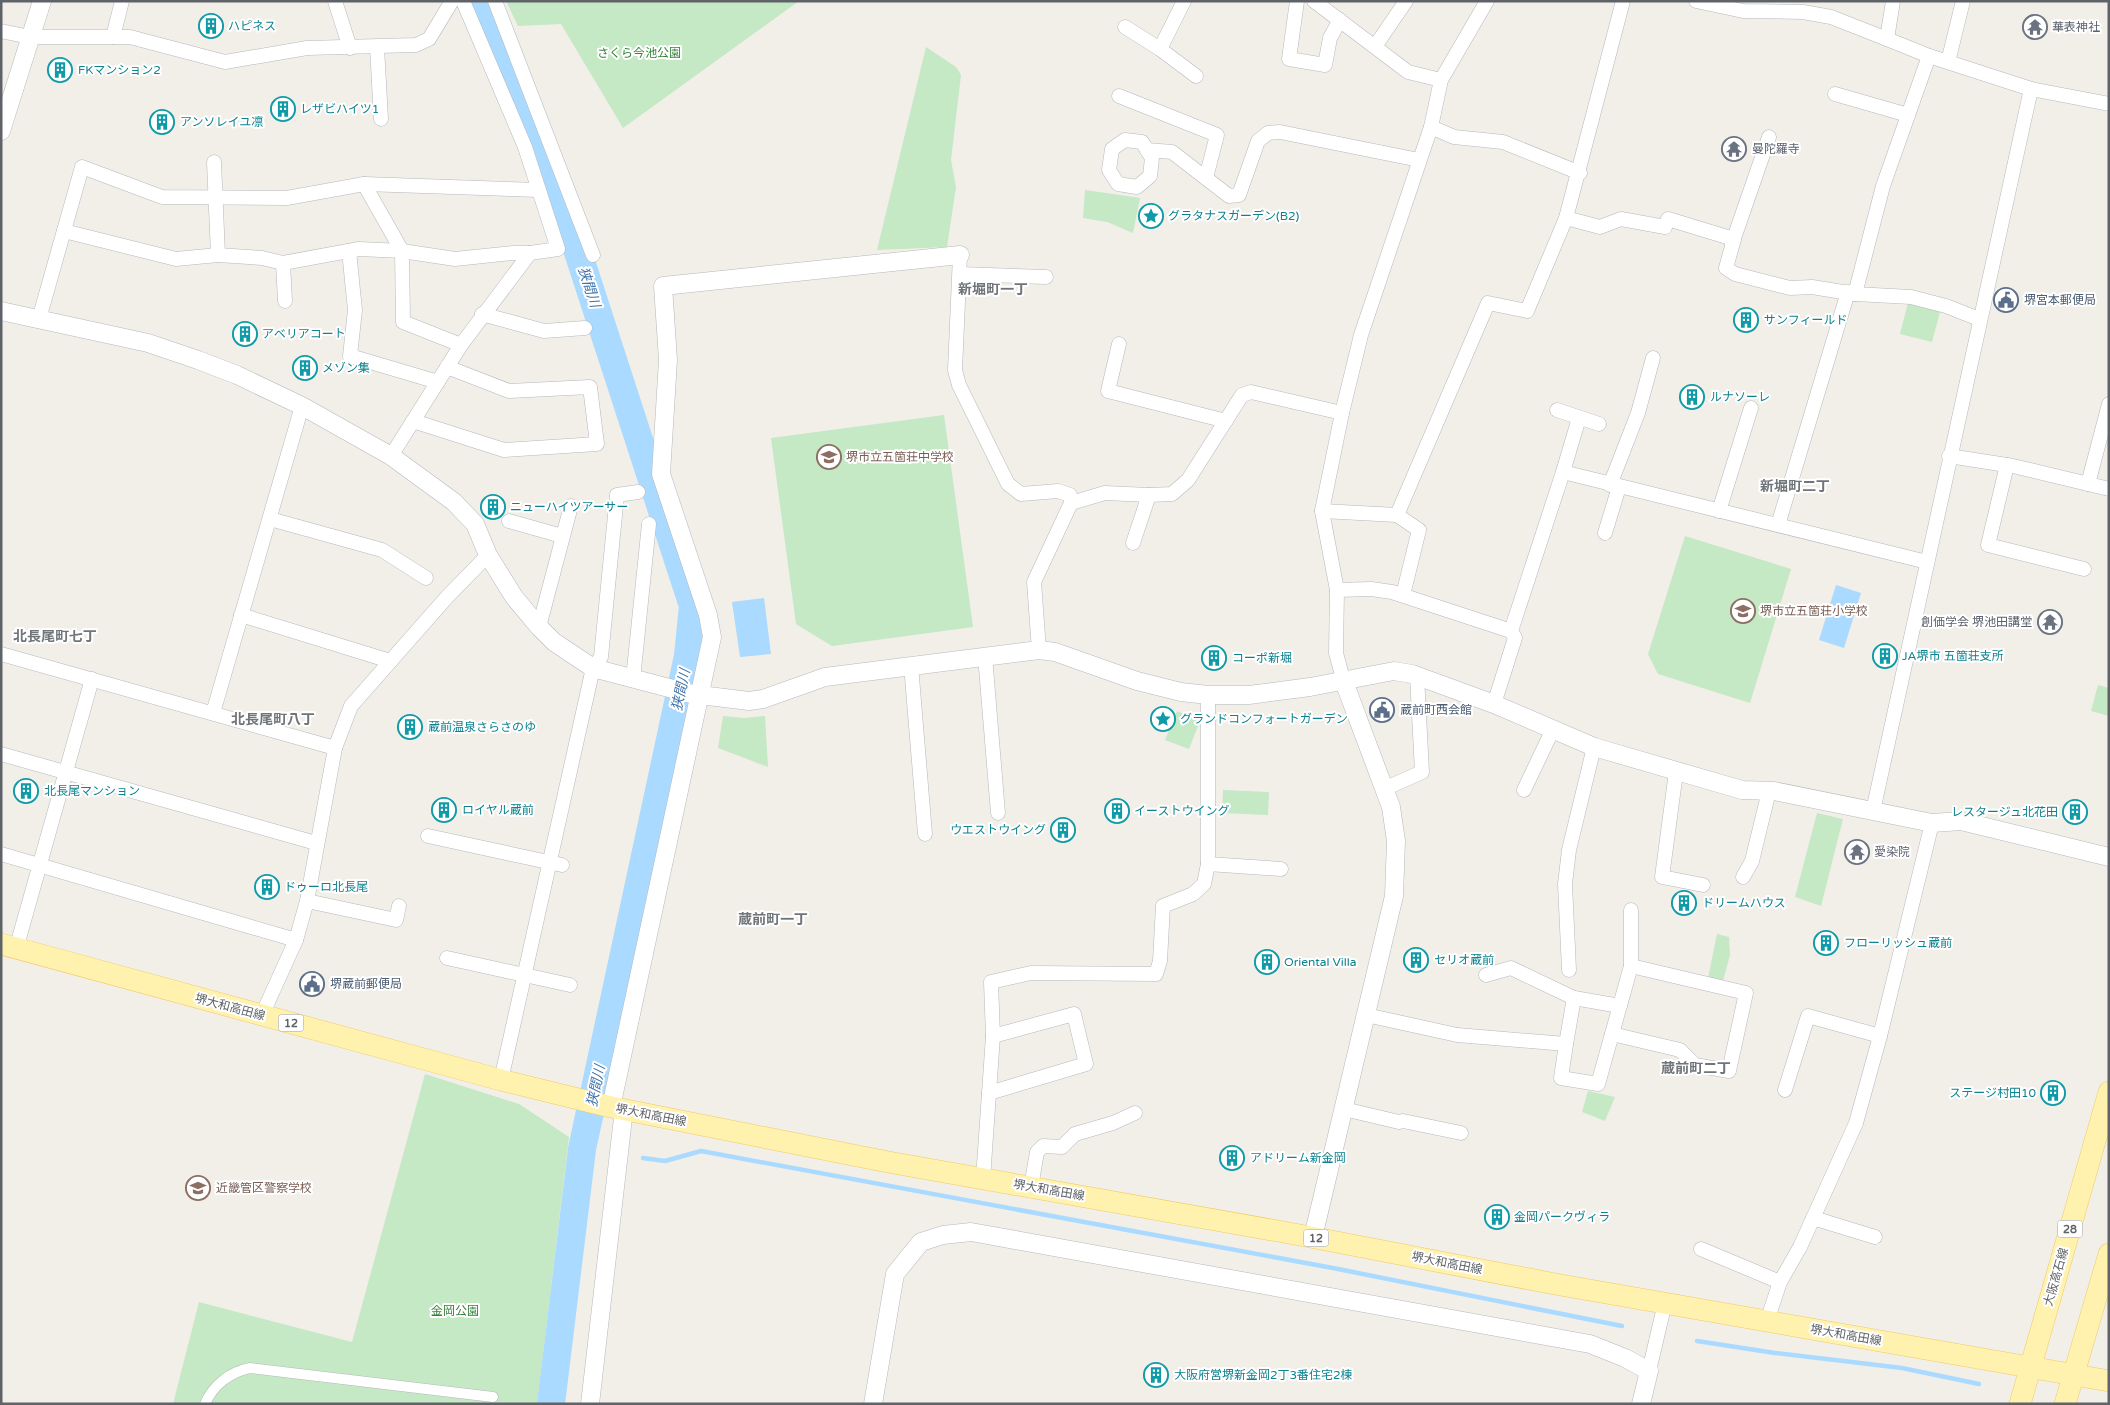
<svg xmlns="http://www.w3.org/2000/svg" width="2110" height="1405" font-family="'Varela Round','Noto Sans JP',sans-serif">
<rect width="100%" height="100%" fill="#f1efe8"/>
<g fill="#c5e8c5">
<path d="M506,1H799L623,128L561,24L518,26Z"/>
<path d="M926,47L956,67L961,75L951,160L956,187L947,247L877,250Z"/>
<path d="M1085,190L1140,198L1133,233L1107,222L1083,218Z"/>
<path d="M1908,303L1940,312L1932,342L1900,334Z"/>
<path d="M944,415L973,627L832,646L796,624L771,438Z"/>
<path d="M1685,536L1791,569L1750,703L1658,674L1648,654Z"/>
<path d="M2098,685L2109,688V716L2091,711Z"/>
<path d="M1177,711L1197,720L1195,724L1198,726L1189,749L1165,740Z"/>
<path d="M723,716L744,718L765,716L768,767L718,748Z"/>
<path d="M1223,790L1269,792L1268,815L1222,813Z"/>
<path d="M1817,813L1843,819L1821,906L1795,897Z"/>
<path d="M1717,934L1729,937L1730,955L1723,981L1708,978Z"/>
<path d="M425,1074L519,1104L569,1137L537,1404H173L199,1302L352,1342Z"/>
<path d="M1588,1091L1615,1097L1605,1121L1582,1112Z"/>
</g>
<g fill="#aadaff">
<path d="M1836,585L1861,593L1844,648L1819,640Z"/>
<path d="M764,598L771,654L740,657L732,602Z"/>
</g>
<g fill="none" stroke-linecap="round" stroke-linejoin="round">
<g stroke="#aadaff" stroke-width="4.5">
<path d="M643,1158L665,1161L701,1151L1338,1269L1622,1326"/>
<path d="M1697,1341L1775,1353L1902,1368L1979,1384"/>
</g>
<path stroke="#aadaff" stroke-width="28" d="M479,1L533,123L562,203L693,606L688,656L582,1149L551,1404"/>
<defs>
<path id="pedestrian" d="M205,1404C213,1385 230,1372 250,1368L493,1397"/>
<g id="minor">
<path d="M335,1L350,48"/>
<path d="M495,1L593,255"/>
<path d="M1297,1L1289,59L1325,65L1330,38L1340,20"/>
<path d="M1314,1L1408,72L1441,80"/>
<path d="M1696,1L1743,11L1803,12L1831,17L1887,39"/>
<path d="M1125,27L1160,49L1184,1"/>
<path d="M1,31L30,37H130L225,62L307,48L416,45L429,39L452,1"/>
<path d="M113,37L122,1"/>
<path d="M1376,45L1406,1"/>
<path d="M377,47L381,119"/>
<path d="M1160,49L1196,76"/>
<path d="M1948,62L1963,1"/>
<path d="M2031,89L2109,104"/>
<path d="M1835,94L1908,115"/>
<path d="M1119,96L1217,135L1206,178"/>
<path d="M1431,127L1454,137L1503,142L1580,173"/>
<path d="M1125,140L1142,142L1152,158L1150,176L1137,187L1118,184L1109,170L1112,149Z"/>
<path d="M1147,150L1172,152L1229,196L1239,195L1258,141L1268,133L1280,132L1419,160"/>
<path d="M214,162L218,255"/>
<path d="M364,184L402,251L403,322L461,345"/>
<path d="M1566,218L1600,227L1621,219L1665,227L1668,219L1734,239L1726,268L1735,274L1790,288L1812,287L1855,294L1911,297L1946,306L1979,319"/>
<path d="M64,231L176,259L218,255L262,258L283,263L359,249L402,251L455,259L513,253H530"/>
<path d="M1732,244L1769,137"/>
<path d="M349,251L355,310L350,356L438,382"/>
<path d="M960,255L955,370L959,385L1008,484L1021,494L1058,491L1070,495L1071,503L1034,582L1039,650"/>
<path d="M283,263L285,301"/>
<path d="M960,274L1046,277"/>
<path d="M1855,294L1883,186L1929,56"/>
<path d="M482,314L544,331L585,328"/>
<path d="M39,319L82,167L162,197L287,198L364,184L539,190"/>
<path d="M1119,344L1108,391L1226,421"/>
<path d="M1557,410L1599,424"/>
<path d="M413,421L504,450L597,444L590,387L509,391L447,367"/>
<path d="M391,456L461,345L530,253L558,249L525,147L463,1"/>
<path d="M1949,456L2013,466L2109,489"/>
<path d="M2007,465L1988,545L2084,569"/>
<path d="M1563,472L1579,418"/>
<path d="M2088,484L2109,404"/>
<path d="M1610,485L1638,413L1653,358"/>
<path d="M1071,503L1105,493L1149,495L1172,494L1188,480L1242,395L1251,392L1342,413"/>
<path d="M1322,511L1397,515L1488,303L1527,311L1566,218L1623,1"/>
<path d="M1719,511L1751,408"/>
<path d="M1397,515L1419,530L1403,595"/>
<path d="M270,519L382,550L426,578"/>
<path d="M509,521L562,536"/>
<path d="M1778,525L1848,292"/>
<path d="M1605,533L1619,487"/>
<path d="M1133,543L1149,495"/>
<path d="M1337,590L1371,589L1392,592L1511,631"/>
<path d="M241,615L390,661"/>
<path d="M539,627L571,506"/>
<path d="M1,654L335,748"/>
<path d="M985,656L998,813"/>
<path d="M911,665L925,834"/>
<path d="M633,679L649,524"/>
<path d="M1343,679L1336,653L1337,590L1322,511L1342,413L1361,335L1431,127L1441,80L1487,1"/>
<path d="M1494,704L1515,638L1511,631L1563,472L1927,562"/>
<path d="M213,713L302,406"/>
<path d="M1,754L316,843"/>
<path d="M1676,772L1662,877L1703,885"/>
<path d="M1384,789L1422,772L1417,676"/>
<path d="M1524,790L1553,729"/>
<path d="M1873,811L2031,89L1929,56L1887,39L1893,1"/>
<path d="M428,836L562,865"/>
<path d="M1,854L296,940"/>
<path d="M1208,864L1281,869"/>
<path d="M1743,877L1752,861L1769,791"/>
<path d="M307,901L396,920L399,906"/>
<path d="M16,949L92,679"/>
<path d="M447,958L570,985"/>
<path d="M1569,970L1565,884L1569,850L1594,747"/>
<path d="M1486,975L1511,968L1574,998L1620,1006"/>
<path d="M262,1015L296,940L307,901L335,748L351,706L447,597L488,555"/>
<path d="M1366,1015L1457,1035L1566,1044L1574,998"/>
<path d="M1612,1034L1680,1050L1695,1065L1729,1071L1746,993L1631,966"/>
<path d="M1566,1044L1561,1078L1598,1084L1631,966V910"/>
<path d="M501,1080L593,668L601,657L617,495L638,492"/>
<path d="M1785,1090L1808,1016L1880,1036"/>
<path d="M989,1093L1086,1064L1074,1014L993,1036"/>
<path d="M1344,1109L1399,1122L1403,1121L1461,1133"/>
<path d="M983,1179L993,1036L991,982L1031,973L1156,974L1160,961L1163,906L1193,894L1204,884L1208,864V695"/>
<path d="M1031,1187L1037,1152L1043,1146L1062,1147L1075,1134L1113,1123L1135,1113"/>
<path d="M1813,1218L1875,1237"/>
<path d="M1701,1249L1780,1282"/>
<path d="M1767,1321L1780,1282L1800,1247L1856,1123L1880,1036L1932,823"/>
<path d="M1649,1371L1665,1303"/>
</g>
<g id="tertiary">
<path d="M1,131L42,1"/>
<path d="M1,311L148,343L198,360L237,375L302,406L391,456L454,502L475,524L488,555L514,597L539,627L554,642L593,668L692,694L749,701L763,699L825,677L1039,650L1055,652L1137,681L1181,692L1208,695H1249L1310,687L1394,671L1412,674L1494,704L1594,747L1742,790L1774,791L1932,823L1961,821L2109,857"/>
<path d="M611,1107L712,637L708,615L661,474L668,360L663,286L960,255"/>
<path d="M1313,1237L1394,896L1396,841L1391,807L1343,679"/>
<path d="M590,1404L624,1109"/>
<path d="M873,1404L895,1274L921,1242L943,1235L971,1232L1590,1344L1625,1358L1649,1371L1641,1404"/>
</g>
<g id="primary">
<path d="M1,944L501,1080L611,1107L888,1162L1300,1235L1555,1284L2109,1381"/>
<path d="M2020,1404L2109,1092"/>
<path d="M2065,1404L2109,1254"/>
</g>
</defs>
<use href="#pedestrian" stroke="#b5b8bc" stroke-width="11"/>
<use href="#minor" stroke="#b5b8bc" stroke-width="15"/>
<use href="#tertiary" stroke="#b5b8bc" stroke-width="19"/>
<use href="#primary" stroke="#f2c960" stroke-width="22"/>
<use href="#pedestrian" stroke="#fff" stroke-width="10"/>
<use href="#minor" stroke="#fff" stroke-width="14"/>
<use href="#tertiary" stroke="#fff" stroke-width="18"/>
<use href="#primary" stroke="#fff2af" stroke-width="21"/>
</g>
<defs>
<symbol id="building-ring" viewBox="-11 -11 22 22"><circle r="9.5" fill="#fff" stroke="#0f9aa8" stroke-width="1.5"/><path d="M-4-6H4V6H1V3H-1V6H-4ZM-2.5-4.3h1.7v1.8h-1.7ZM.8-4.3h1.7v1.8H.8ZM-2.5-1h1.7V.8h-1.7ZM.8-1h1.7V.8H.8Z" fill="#0f9aa8"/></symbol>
<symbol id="temple-ring" viewBox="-11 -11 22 22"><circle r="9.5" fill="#fff" stroke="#6b7280" stroke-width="1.5"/><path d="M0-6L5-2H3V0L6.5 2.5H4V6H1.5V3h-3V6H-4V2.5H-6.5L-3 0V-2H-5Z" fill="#6b7280"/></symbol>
<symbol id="sight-ring" viewBox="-11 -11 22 22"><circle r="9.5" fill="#fff" stroke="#0f9aa8" stroke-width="1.5"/><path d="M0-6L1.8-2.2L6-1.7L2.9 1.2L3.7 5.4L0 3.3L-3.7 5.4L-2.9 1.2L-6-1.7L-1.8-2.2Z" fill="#0f9aa8"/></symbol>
<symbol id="civic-ring" viewBox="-11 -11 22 22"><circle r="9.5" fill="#fff" stroke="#5c6f8a" stroke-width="1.5"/><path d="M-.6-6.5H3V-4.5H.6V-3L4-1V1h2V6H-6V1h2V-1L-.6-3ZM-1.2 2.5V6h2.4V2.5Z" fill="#5c6f8a"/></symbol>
<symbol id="school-ring" viewBox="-11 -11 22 22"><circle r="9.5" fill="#fff" stroke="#8d6e63" stroke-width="1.5"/><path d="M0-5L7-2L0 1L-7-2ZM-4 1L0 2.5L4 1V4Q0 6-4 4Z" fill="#8d6e63"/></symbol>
<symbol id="university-ring" viewBox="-11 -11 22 22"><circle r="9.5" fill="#fff" stroke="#8d6e63" stroke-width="1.5"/><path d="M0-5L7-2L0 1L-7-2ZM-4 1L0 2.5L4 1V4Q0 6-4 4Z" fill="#8d6e63"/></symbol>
</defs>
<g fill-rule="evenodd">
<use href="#building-ring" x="197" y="12" width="28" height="28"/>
<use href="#temple-ring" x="2021" y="13" width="28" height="28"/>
<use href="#building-ring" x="46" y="56" width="28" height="28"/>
<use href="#building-ring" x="269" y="95" width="28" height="28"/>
<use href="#building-ring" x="148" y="108" width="28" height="28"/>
<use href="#temple-ring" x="1720" y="135" width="28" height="28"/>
<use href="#sight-ring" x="1137" y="202" width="28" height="28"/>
<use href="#civic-ring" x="1992" y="286" width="28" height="28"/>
<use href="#building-ring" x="1732" y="306" width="28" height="28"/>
<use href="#building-ring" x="231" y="320" width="28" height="28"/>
<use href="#building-ring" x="291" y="354" width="28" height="28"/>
<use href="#building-ring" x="1678" y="383" width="28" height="28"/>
<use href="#school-ring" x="815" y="443" width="28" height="28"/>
<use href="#building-ring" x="479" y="493" width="28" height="28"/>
<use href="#school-ring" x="1729" y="597" width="28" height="28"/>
<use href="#temple-ring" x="2036" y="608" width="28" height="28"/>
<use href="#building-ring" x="1871" y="642" width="28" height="28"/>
<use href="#building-ring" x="1200" y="644" width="28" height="28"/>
<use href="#civic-ring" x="1368" y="696" width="28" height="28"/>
<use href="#sight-ring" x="1149" y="705" width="28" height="28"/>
<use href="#building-ring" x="396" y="713" width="28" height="28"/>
<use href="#building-ring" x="12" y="777" width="28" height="28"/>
<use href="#building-ring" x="430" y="796" width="28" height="28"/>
<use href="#building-ring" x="1103" y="797" width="28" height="28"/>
<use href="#building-ring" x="2061" y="798" width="28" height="28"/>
<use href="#building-ring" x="1049" y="816" width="28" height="28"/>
<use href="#temple-ring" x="1843" y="838" width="28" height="28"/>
<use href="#building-ring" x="253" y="873" width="28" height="28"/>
<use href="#building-ring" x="1670" y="889" width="28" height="28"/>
<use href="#building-ring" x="1812" y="929" width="28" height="28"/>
<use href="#building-ring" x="1402" y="946" width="28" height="28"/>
<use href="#building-ring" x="1253" y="948" width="28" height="28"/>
<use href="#civic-ring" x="298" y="970" width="28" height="28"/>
<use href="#building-ring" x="2039" y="1079" width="28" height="28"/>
<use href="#building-ring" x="1218" y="1144" width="28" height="28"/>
<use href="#university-ring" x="184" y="1174" width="28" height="28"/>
<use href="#building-ring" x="1483" y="1203" width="28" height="28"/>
<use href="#building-ring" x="1142" y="1361" width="28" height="28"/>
</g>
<g text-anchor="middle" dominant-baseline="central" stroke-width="4" stroke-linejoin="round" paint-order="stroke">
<g fill="#fff" stroke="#8f9295" stroke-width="1">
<rect x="278.5" y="1014.5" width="25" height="17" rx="4"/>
<rect x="2057.5" y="1220.5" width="25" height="17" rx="4"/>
<rect x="1303.5" y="1229.5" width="25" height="17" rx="4"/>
</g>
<g font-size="11" font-weight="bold" fill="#5f6368">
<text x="291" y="1023">12</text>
<text x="2070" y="1229">28</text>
<text x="1316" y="1238">12</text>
</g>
<g font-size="12" fill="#0d838f" stroke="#fff" text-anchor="start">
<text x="228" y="26">ハピネス</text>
<text x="78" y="70">FKマンション2</text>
<text x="300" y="109">レザビハイツ1</text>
<text x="180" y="122">アンソレイユ凛</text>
<text x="1168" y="216">グラタナスガーデン(B2)</text>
<text x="1764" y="320">サンフィールド</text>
<text x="262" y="334">アベリアコート</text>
<text x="322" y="368">メゾン集</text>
<text x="1710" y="397">ルナソーレ</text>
<text x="510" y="507">ニューハイツアーサー</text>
<text x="1902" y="656">JA堺市 五箇荘支所</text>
<text x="1232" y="658">コーポ新堀</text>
<text x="1180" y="719">グランドコンフォートガーデン</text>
<text x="428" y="727">蔵前温泉さらさのゆ</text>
<text x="44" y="791">北長尾マンション</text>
<text x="462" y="810">ロイヤル蔵前</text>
<text x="1134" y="811">イーストウイング</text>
<text x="2058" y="812" text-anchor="end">レスタージュ北花田</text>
<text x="1046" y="830" text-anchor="end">ウエストウイング</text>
<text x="284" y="887">ドゥーロ北長尾</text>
<text x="1702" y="903">ドリームハウス</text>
<text x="1844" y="943">フローリッシュ蔵前</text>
<text x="1434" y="960">セリオ蔵前</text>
<text x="1284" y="962">Oriental Villa</text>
<text x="2036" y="1093" text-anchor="end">ステージ村田10</text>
<text x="1250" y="1158">アドリーム新金岡</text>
<text x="1514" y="1217">金岡パークヴィラ</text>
<text x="1174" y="1375">大阪府営堺新金岡2丁3番住宅2棟</text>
</g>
<g font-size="12" fill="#5b616d" stroke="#fff" text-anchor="start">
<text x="2052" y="27">華表神社</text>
<text x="1752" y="149">曼陀羅寺</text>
<text x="2032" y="622" text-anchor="end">創価学会 堺池田講堂</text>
<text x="1874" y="852">愛染院</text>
</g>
<g font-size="12" fill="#348238" stroke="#fff">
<text x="639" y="53">さくら今池公園</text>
<text x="455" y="1311">金岡公園</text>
</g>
<g font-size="12" fill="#4e5e75" stroke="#fff" text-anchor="start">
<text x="2024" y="300">堺宮本郵便局</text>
<text x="1400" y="710">蔵前町西会館</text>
<text x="330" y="984">堺蔵前郵便局</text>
</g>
<g font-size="12" fill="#785e54" stroke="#fff" text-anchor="start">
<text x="846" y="457">堺市立五箇荘中学校</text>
<text x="1760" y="611">堺市立五箇荘小学校</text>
<text x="216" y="1188">近畿管区警察学校</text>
</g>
<g font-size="12" fill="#5f6368" stroke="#fff">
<text transform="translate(230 1007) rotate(15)">堺大和高田線</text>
<text transform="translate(651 1115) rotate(11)">堺大和高田線</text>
<text transform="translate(1049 1190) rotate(10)">堺大和高田線</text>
<text transform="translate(1447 1263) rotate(11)">堺大和高田線</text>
<text transform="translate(2056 1277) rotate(-74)">大阪高石線</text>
<text transform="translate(1846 1335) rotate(10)">堺大和高田線</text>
</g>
<g font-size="14" font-style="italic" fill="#4174aa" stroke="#fff">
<text transform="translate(589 287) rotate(72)">狭間川</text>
<text transform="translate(681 690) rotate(-78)">狭間川</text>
<text transform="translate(596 1086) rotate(-78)">狭間川</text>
</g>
<g font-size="14" font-weight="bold" fill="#70757a" stroke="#fff">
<text x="993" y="289">新堀町一丁</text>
<text x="1795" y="486">新堀町二丁</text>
<text x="55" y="636">北長尾町七丁</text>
<text x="273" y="719">北長尾町八丁</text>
<text x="773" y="919">蔵前町一丁</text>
<text x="1696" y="1068">蔵前町二丁</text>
</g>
</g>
<rect width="2110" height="1405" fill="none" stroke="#5f6368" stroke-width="5"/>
</svg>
